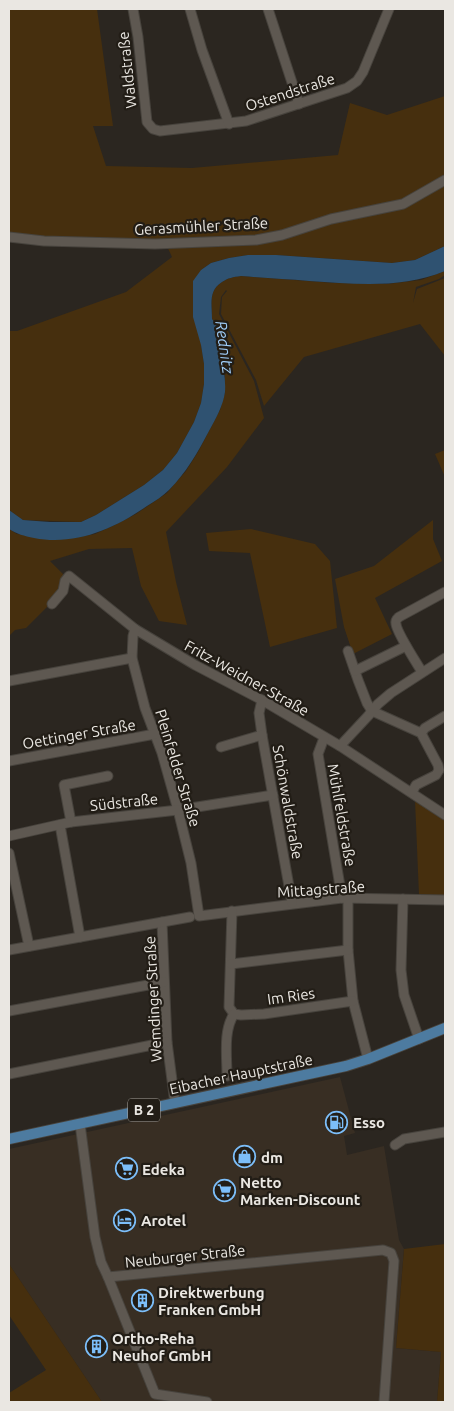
<svg xmlns="http://www.w3.org/2000/svg" width="454" height="1411" font-family="Ubuntu,sans-serif">
<rect width="100%" height="100%" fill="#2b2620"/>
<path fill="#382e23" d="M340,1077L355,1133L344,1136L347,1155L384,1146L399,1240L404,1249L396,1348L441,1352L437,1402H102L9,1264V1149Z"/>
<g fill="#462f0e">
<path d="M9,9H97L113,126H93L106,166L192,168L338,155L350,103L387,115L445,96V246L415,260L392,263L276,255H248L229,258L211,263L201,270V345L204,364V384L201,403L194,422L177,453L163,470L144,485L96,515L81,522L23,520L9,510V331H17L126,292L172,257L165,242L9,236Z"/>
<path d="M445,271V275L439,279L416,287L413,303L417,289L445,278V356L420,324L304,357L264,406L256,380L221,314L222,297L227,291L226,290L221,297L219,314L254,381L264,418L227,467L166,532L176,582L187,625L159,621L141,586L132,548L89,549L50,561L63,574V579L58,596L26,628L15,630L9,636V529L17,534L74,538L95,534L117,524L136,514L167,493L172,487L186,471L198,452L220,410L225,393V377L220,351L218,326L212,319C212,304 208,291 222,282C228,278 233,277 241,276L334,283L387,284L421,280Z"/>
<path d="M445,450V477L435,454Z"/>
<path d="M433,520V539L442,561L375,598L392,634L353,654L344,627L335,579L374,566Z"/>
<path d="M251,529L315,544L330,561L337,628L270,647L250,553L209,551L206,533Z"/>
<path d="M415,800L445,821V895H419Z"/>
<path d="M445,1244V1402H437L441,1352L396,1348L404,1249Z"/>
<path d="M9,1264L102,1402H9V1393L46,1370L9,1315Z"/>
</g>
<path fill="#2f5271" d="M445,246V271C402,289 355,284 309,281C286,279 264,278 241,276C233,277 228,278 222,282C208,291 212,304 212,319C223,331 218,339 221,354C223,367 226,379 225,392C223,406 216,418 209,431C198,452 186,473 169,490C163,496 155,501 147,506C114,529 75,546 34,538C24,536 17,534 9,529V510L23,520L50,522H81L96,515L144,485L163,470L177,453L194,422L201,403L204,384V364L201,345L193,317V281L201,270L211,263L229,258L248,255H276L392,263L415,260Z"/>
<g fill="none" stroke-linecap="round" stroke-linejoin="round">
<defs>
<g id="minor">
<path d="M133,9L138,37L147,122L153,129L160,131L246,121L347,88L357,81L363,72L389,9"/>
<path d="M190,9L202,50L229,124"/>
<path d="M268,9L299,104"/>
<path d="M9,237L44,241L155,244L256,240L282,235L331,219L403,204L445,180"/>
<path d="M52,604L63,591L65,581L69,576L135,629L195,665L262,700L340,746L445,815"/>
<path d="M135,629L133,636L132,658L145,708L162,753L178,810L191,863L199,916L342,898L445,900"/>
<path d="M348,651L358,680L367,703L372,711L421,733L438,765L439,770"/>
<path d="M355,671L406,646"/>
<path d="M422,672C416,662 397,633 396,624C395,620 397,619 399,617L445,592"/>
<path d="M9,681L132,658"/>
<path d="M262,700L259,713L262,735L292,903"/>
<path d="M421,733L425,728L445,716"/>
<path d="M324,738L318,754L342,898"/>
<path d="M340,746L368,716L378,704L391,693L445,658"/>
<path d="M221,747L262,735"/>
<path d="M9,761L155,734"/>
<path d="M412,792L416,785L436,775L439,770"/>
<path d="M71,822L64,785L108,776"/>
<path d="M60,825L80,937"/>
<path d="M9,836L71,822L178,810L273,795"/>
<path d="M9,853L29,946"/>
<path d="M348,898V950L353,1001L368,1059"/>
<path d="M403,899L401,970L404,995L419,1039"/>
<path d="M232,911L229,1007L234,1014L241,1015L264,1014L353,1001"/>
<path d="M162,922L167,1042L175,1103"/>
<path d="M9,950L190,917"/>
<path d="M231,964L348,950"/>
<path d="M9,1011L164,982"/>
<path d="M9,1074L167,1042"/>
<path d="M227,1076C227,1056 223,1031 234,1014"/>
<path d="M80,1124L95,1237L101,1262L108,1277L383,1250L391,1253L394,1261L384,1402"/>
<path d="M395,1145L404,1139L445,1132"/>
<path d="M108,1277L155,1394L207,1402"/>
</g>
<path id="major" d="M9,1139L346,1066L368,1059L445,1028"/>
</defs>
<use href="#minor" stroke="#47433d" stroke-width="11"/>
<use href="#major" stroke="#47433d" stroke-width="12"/>
<use href="#minor" stroke="#5e5851" stroke-width="9"/>
<use href="#major" stroke="#4d7ba0" stroke-width="10"/>
</g>
<defs>
<symbol id="fuel-ring" viewBox="-11 -11 22 22"><circle r="9.5" fill="#221d16" stroke="#7cbef9" stroke-width="1.5"/><path d="M-5.5-6h7V0h2V4h1.3V-2.5L3-4.5l.8-.8L6-3V5H2.5V1h-1V6h-7ZM-4.2-4.7v3.2H.2V-4.7Z" fill="#7cbef9"/></symbol>
<symbol id="shop-ring" viewBox="-11 -11 22 22"><circle r="9.5" fill="#221d16" stroke="#7cbef9" stroke-width="1.5"/><path d="M-5-2.5h2.3a2.7 3.5 0 0 1 5.4 0H5L5.5 6h-11ZM-1.5-2.5h3a1.5 2.3 0 0 0-3 0Z" fill="#7cbef9"/></symbol>
<symbol id="supermarket-ring" viewBox="-11 -11 22 22"><circle r="9.5" fill="#221d16" stroke="#7cbef9" stroke-width="1.5"/><path d="M-6-5.5h2.5l.6 2H6L4.5 2H-2.5L-4.4-4H-6ZM-1.5 3.2a1.3 1.3 0 1 0 .1 0ZM3 3.2a1.3 1.3 0 1 0 .1 0Z" fill="#7cbef9"/></symbol>
<symbol id="hotel-ring" viewBox="-11 -11 22 22"><circle r="9.5" fill="#221d16" stroke="#7cbef9" stroke-width="1.5"/><path d="M-6-4.5h1.5V1H6V5H4.5V3h-9V5H-6ZM-4 0a1.8 1.8 0 1 1 3.6 0ZM.5 0V-2.5h3Q6-2.5 6 0Z" fill="#7cbef9"/></symbol>
<symbol id="building-ring" viewBox="-11 -11 22 22"><circle r="9.5" fill="#221d16" stroke="#7cbef9" stroke-width="1.5"/><path d="M-4-6H4V6H1V3H-1V6H-4ZM-2.5-4.3h1.7v1.8h-1.7ZM.8-4.3h1.7v1.8H.8ZM-2.5-1h1.7V.8h-1.7ZM.8-1h1.7V.8H.8Z" fill="#7cbef9"/></symbol>
</defs>
<g fill-rule="evenodd">
<use href="#fuel-ring" x="324" y="1110" width="25" height="25"/>
<use href="#shop-ring" x="232" y="1144" width="25" height="25"/>
<use href="#supermarket-ring" x="114" y="1156" width="25" height="25"/>
<use href="#supermarket-ring" x="212" y="1178" width="25" height="25"/>
<use href="#hotel-ring" x="112" y="1208" width="25" height="25"/>
<use href="#building-ring" x="130" y="1288" width="25" height="25"/>
<use href="#building-ring" x="84" y="1334" width="25" height="25"/>
</g>
<g text-anchor="middle" dominant-baseline="central" stroke-width="4.5" stroke-linejoin="round" paint-order="stroke">
<rect fill="#221d16" stroke="#aeaaa5" stroke-width="1" x="128" y="1098.5" width="32" height="23" rx="4"/>
<g font-size="14" font-weight="bold" fill="#eae7e2">
<text x="144" y="1110">B 2</text>
</g>
<g font-size="15" fill="#eae7e2" stroke="#221d16">
<text transform="translate(127 70) rotate(-96)">Waldstraße</text>
<text transform="translate(290 92) rotate(-18)">Ostendstraße</text>
<text transform="translate(201 226) rotate(-3)">Gerasmühler Straße</text>
<text transform="translate(247 678) rotate(29)">Fritz-Weidner-Straße</text>
<text transform="translate(79 734) rotate(-10)">Oettinger Straße</text>
<text transform="translate(178 768) rotate(73)">Pleinfelder Straße</text>
<text transform="translate(124 802) rotate(-6)">Südstraße</text>
<text transform="translate(288 802) rotate(80)">Schönwaldstraße</text>
<text transform="translate(342 815) rotate(80)">Mühlfeldstraße</text>
<text transform="translate(321 889) rotate(-4)">Mittagstraße</text>
<text transform="translate(291 996) rotate(-8)">Im Ries</text>
<text transform="translate(153 999) rotate(-93)">Wemdinger Straße</text>
<text transform="translate(241 1074) rotate(-12)">Eibacher Hauptstraße</text>
<text transform="translate(185 1256) rotate(-6)">Neuburger Straße</text>
</g>
<g font-size="15" font-weight="bold" fill="#eae7e2" stroke="#221d16" text-anchor="start">
<text x="353" y="1122">Esso</text>
<text x="261" y="1157">dm</text>
<text x="142" y="1169">Edeka</text>
<text x="240" y="1182">Netto<tspan x="240" dy="17">Marken-Discount</tspan></text>
<text x="141" y="1220">Arotel</text>
<text x="158" y="1292">Direktwerbung<tspan x="158" dy="17">Franken GmbH</tspan></text>
<text x="112" y="1338">Ortho-Reha<tspan x="112" dy="17">Neuhof GmbH</tspan></text>
</g>
<g font-size="16" font-style="italic" fill="#9fccf7" stroke="#221d16">
<text transform="translate(225 347) rotate(82)">Rednitz</text>
</g>
</g>
<rect width="454" height="1411" fill="none" stroke="#eae7e2" stroke-width="20"/>
</svg>
